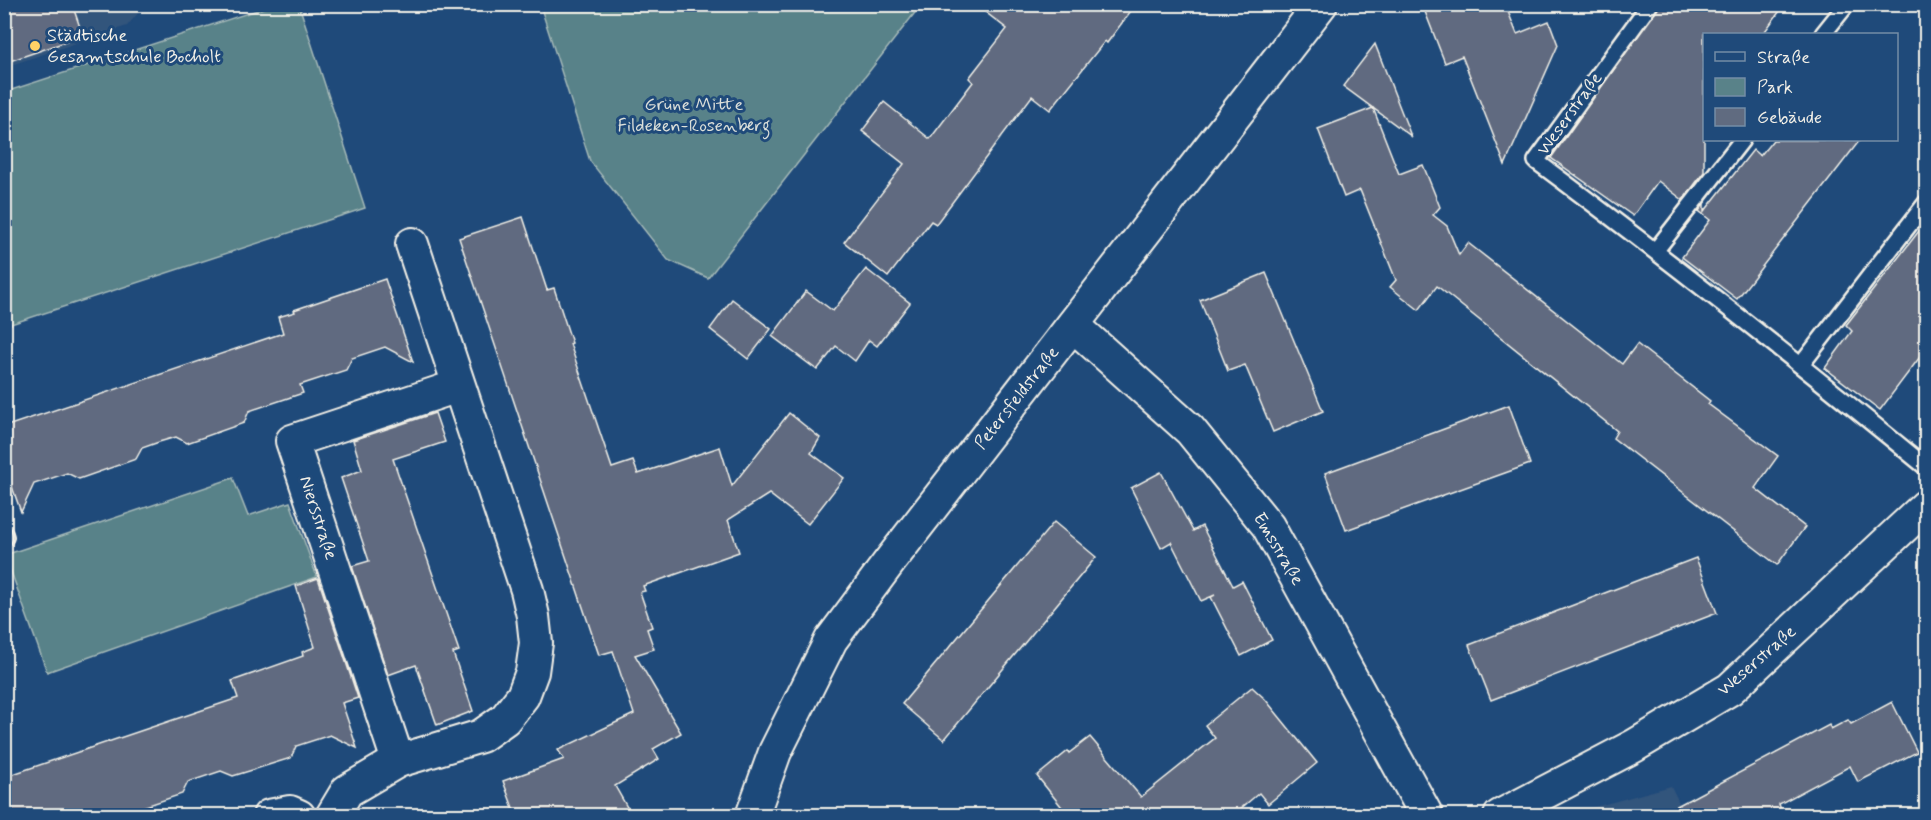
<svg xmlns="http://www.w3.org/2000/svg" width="1931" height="820" font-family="Mynerve,sans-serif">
<rect width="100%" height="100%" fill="#1f4a7a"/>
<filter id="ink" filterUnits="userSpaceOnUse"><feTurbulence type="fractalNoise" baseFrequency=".0167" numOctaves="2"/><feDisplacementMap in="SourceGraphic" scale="12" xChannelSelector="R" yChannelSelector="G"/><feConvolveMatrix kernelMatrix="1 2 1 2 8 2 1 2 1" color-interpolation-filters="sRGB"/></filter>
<g filter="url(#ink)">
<g fill="#32547c">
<path d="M4,5H145L127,26L5,67Z"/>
<path d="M1671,786L1685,815L1571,816L1580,811Z"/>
</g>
<g fill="#598289" stroke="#a6bab8" stroke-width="1.5">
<path d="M273,5H299L365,208L5,326V92Z"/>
<path d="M540,5V4L921,5L708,278L668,260L590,161Z"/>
<path d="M233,478L248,516L290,502L317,577L47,672L5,555Z"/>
</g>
<g fill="#606b80" stroke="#f4f1e8" stroke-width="1.5">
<path d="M4,4H72L83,36L4,63Z"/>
<path d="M975,4H1136L1107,43L1105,41L1050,110L1032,96L936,224L931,221L888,277L844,242L904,164L862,131L884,102L930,139L973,82L969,78L1007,29Z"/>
<path d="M1422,4H1505L1517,34L1549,21L1558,45L1505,165L1462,56L1445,63Z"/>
<path d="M1660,4H1785L1763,34H1704V172L1683,200L1658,181L1633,216L1551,158Z"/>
<path d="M1375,44L1411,136L1343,86Z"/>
<path d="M1373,108L1399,174L1423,165L1440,207L1433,215L1447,226L1459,255L1468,243L1622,364L1637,344L1710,401L1708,404L1778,456L1755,488L1805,527L1777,565L1613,438L1617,431L1437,286L1419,310L1390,287L1396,280L1360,190L1344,197L1318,129Z"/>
<path d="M1773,140H1860L1737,299L1682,257L1710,220L1699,211L1704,204V212L1753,150L1760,156Z"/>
<path d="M523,217L547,290L554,288L572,343L570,344L612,468L633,461L638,474L720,447L732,486L789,413L820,438L811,453L844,478L808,524L769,494L728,520L739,552L643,586L645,591L640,592L652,627L647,629L654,649L635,655L681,733L653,749L659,759L615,786L632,816H516L503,781L564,759L558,750L634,714L613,651L599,655L459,238Z"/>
<path d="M1926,222V349L1880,410L1825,368L1852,331L1846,325Z"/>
<path d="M866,269L910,303L877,346L869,340L855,361L836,346L817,370L772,336L806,291L833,311Z"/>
<path d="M1266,273L1323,411L1273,432L1245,365L1228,371L1200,300Z"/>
<path d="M385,279L413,362L385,347L352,358L346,370L300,385L303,393L249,411L244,423L187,443L176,437L159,442L142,448L136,459L79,479L67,473L34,484L21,512L4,464V427L283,333L278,317L295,312L294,310Z"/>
<path d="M732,299L771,329L748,359L710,329Z"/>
<path d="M1509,405L1530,464L1346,530L1325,473Z"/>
<path d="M435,413L445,442L393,459L459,651L453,653L473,711L437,725L416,665L388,675L352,566L369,561L341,478L362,470L353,440Z"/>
<path d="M1161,472L1193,531L1202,526L1233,586L1242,581L1272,640L1241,656L1211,597L1215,595L1201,601L1171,542L1161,548L1131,488Z"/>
<path d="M1054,522L1096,557L944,740L902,704Z"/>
<path d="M1696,558L1717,613L1491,700L1469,645Z"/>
<path d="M318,578L358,698L342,703L357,748L330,735L296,746L291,758L233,776L221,771L188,782L182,794L125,813L113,807L88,816H4V777L238,698L232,681L303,656L302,652L315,647L296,586Z"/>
<path d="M1252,687L1265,699L1317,763L1268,804L1259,793L1232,816H1069L1037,776L1068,751L1069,753L1090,737L1141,797L1215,738L1205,725Z"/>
<path d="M1892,702L1917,752L1858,782L1850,766L1779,804L1783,816H1658L1829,725L1831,729L1848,720L1851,724Z"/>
</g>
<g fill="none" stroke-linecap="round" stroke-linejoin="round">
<defs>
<g id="service">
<path d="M1650,4L1536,161C1669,260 1798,362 1926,467"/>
<path d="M1823,34L1847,4"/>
<path d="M1656,250L1742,140"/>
<path d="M1801,365L1926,203"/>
<path d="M4,534L5,537"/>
</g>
<g id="minor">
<path d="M1073,325L1190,430L1268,526L1427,816"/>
<path d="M398,761L292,441L458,386"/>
<path d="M269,816L290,812L299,816"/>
<path d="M332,816L347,791L398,761L481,736L505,719L523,696L532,672L536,643L533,616L527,590L412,244"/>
<path d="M752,816L775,752L831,640L890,561L1321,4"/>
<path d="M1500,816L1634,746L1730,689L1926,506"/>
</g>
</defs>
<use href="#service" stroke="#f4f1e8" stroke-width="20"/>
<use href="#minor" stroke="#f4f1e8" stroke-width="36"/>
<use href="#service" stroke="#1f4a7a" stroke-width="15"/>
<use href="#minor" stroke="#1f4a7a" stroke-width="32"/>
</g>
</g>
<circle fill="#ffd166" stroke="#1f4a7a" stroke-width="2" cx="35" cy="46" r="6"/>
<g text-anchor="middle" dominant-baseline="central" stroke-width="6" stroke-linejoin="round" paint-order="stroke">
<g font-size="18" fill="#f4f1e8" stroke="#1f4a7a" text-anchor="start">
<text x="47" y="36">Städtische<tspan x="47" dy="21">Gesamtschule Bocholt</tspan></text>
</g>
<g font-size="18" fill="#dde0da" stroke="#1f4a7a">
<text x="694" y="105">Grüne Mitte<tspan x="694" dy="21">Fildeken-Rosenberg</tspan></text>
</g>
<g font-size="18" fill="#f4f1e8" stroke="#1f4a7a">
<text transform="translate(1570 114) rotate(-54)">Weserstraße</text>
<text transform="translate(1017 398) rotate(-52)">Petersfeldstraße</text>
<text transform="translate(318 518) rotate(72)">Niersstraße</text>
<text transform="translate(1278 549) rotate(59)">Emsstraße</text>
<text transform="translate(1757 661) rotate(-41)">Weserstraße</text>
</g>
</g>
<rect width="1931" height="820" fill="none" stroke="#1f4a7a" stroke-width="24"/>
<rect x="12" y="12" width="1907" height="796" fill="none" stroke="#f4f1e8" stroke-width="2" filter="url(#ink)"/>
<rect x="1703" y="33" width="195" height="108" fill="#1f4a7a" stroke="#748da6" stroke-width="1.5"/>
<rect x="1715" y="52" width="30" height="9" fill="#1f4a7a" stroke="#748da6" stroke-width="1.5"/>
<text x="1757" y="63" font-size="18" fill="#f4f1e8">Straße</text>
<rect x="1715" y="78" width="30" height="18" fill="#598289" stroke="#748da6" stroke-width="1.5"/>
<text x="1757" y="93" font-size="18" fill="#f4f1e8">Park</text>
<rect x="1715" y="108" width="30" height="18" fill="#606b80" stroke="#748da6" stroke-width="1.5"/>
<text x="1757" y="123" font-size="18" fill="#f4f1e8">Gebäude</text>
</svg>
